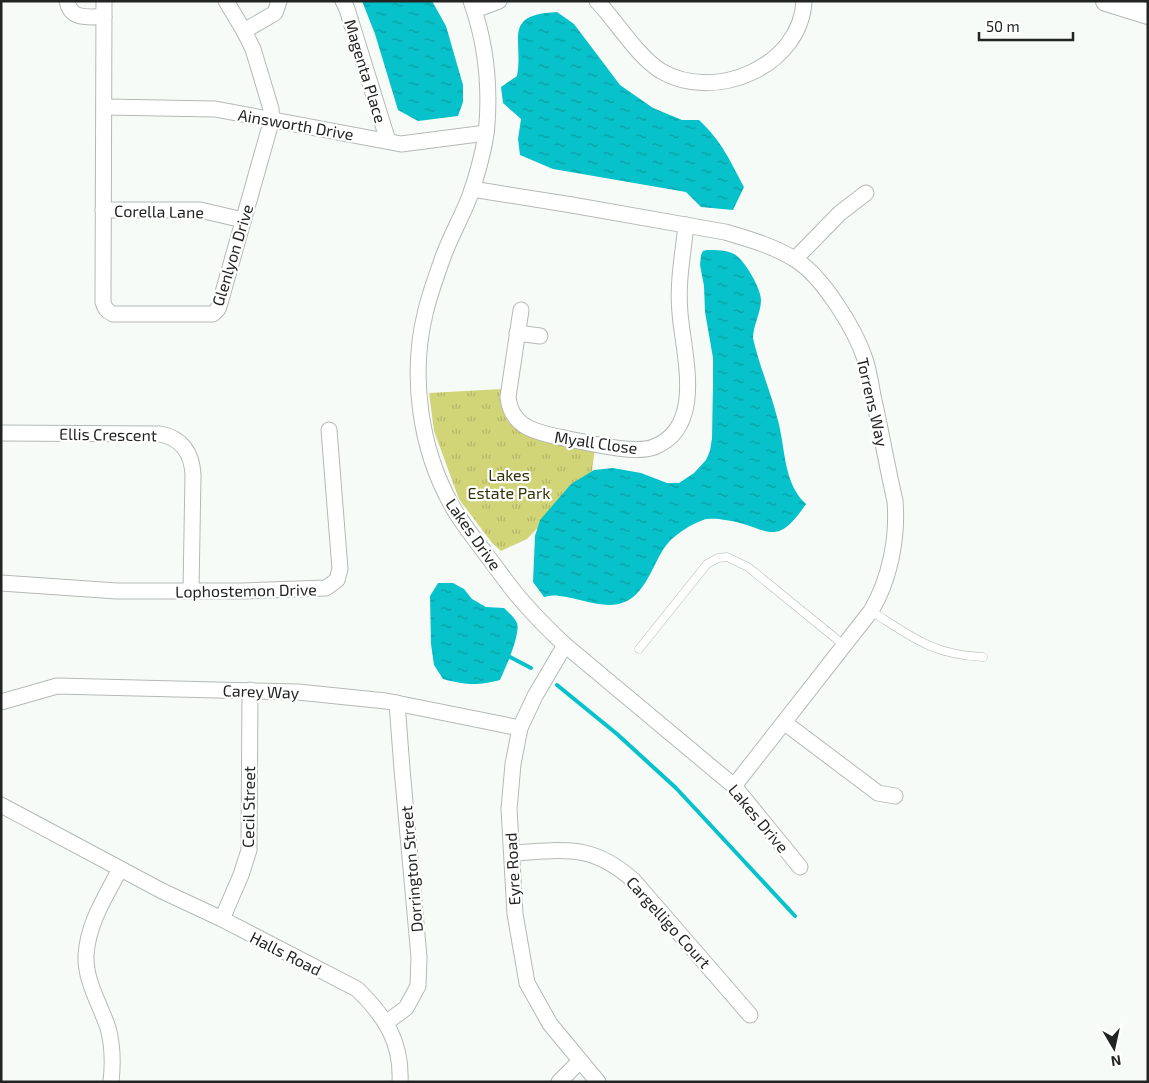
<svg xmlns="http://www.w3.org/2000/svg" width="1149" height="1083" font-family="'Exo 2',sans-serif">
<defs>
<pattern id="grass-tufts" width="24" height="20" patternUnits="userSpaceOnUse" patternTransform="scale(1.25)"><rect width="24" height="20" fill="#d2d478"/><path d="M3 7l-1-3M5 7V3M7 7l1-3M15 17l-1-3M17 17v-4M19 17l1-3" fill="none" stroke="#b4b668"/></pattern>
<pattern id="water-ripples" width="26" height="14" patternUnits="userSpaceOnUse" patternTransform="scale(1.25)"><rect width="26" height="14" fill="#07c2ca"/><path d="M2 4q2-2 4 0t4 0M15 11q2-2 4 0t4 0" fill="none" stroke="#089da4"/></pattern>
</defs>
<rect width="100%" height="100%" fill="#f6fbf7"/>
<path fill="url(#grass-tufts)" d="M502,389V401L509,423L536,439L595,448L592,471L527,539L501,551L492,543L459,499L434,431L429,393Z"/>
<g fill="url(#water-ripples)">
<path d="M362,1H432L446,26L463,85V102L458,116L418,121L398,110L375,34Z"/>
<path d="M557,12L574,24L620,85L653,108L682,120H699C723,143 729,159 744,187L733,210L701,207L686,192L553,169L520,155L518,139L521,119L503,103L501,87L517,76C524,39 501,15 557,12Z"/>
<path d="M707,250C716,250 727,250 734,254C744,259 761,288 761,300C761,313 753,325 753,338C759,365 770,390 777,417C786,446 782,482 806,504C774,552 767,525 725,520C718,519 709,518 703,520C690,525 677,533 668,543C652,562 647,597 619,604C599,608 579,598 559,596C554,595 549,596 544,597L533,582L535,536L540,520L571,484L594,470L613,468L641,473L667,483H679L694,473L706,460L710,451L712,438L713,383V358L705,312L704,286L700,265L701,255L703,251Z"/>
<path d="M438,583H453L464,589L472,599L486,607L504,608C508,612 515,618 517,623C521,633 505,669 500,680C477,686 466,685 443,679L434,665L431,644L430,596Z"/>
</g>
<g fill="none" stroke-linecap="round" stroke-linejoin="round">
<g stroke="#07c2ca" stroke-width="4">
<path d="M510,657L531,668"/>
<path d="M557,685L617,734L676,788L795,916"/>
</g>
<defs>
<g id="lane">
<path d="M871,611C912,637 933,655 983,657"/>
<path d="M639,649L707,564L718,558L727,557L748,567L845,646"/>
</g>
<g id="street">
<path d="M67,1C71,21 88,16 104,17"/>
<path d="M104,1L103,302C105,309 107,311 113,314H213L218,309L220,303L272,119L271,109L253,49L244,31L226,1"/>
<path d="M343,1L347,9L388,141"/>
<path d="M471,1C485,40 490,83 487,124C486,144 478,171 472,190C464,214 450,236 442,260C436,277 429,296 425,314C410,376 420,448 451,504C461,523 476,540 488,557C500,572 510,588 523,602C536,617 550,631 565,645L734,786L800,867"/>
<path d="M597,1C617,22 637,56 661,71C715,103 801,66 804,1"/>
<path d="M475,10L499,1"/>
<path d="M244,31L275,13L279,1"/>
<path d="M105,107L215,109L401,144L486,133"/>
<path d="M472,189L572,205L725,232C749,239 774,246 796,260C823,277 855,329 865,359C869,371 871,384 873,396C881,431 887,466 895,501C898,538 890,579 871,611L734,786"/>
<path d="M103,210H200L243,220"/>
<path d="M795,259L840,213L866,193"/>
<path d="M521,310L508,397C511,428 538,433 564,438C586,442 634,455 654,447C706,427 683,353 680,313C677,284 683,254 686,225"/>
<path d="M517,333L540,336"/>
<path d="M1,433L160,434C182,438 192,453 193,475L191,591"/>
<path d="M1,583L117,591H243L326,588L337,580L340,569L329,430"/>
<path d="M565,645L535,696L520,728L513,764L509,809L515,914L527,983L550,1024L598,1082"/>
<path d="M1,702L57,686L298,692L386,701L520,728"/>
<path d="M785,723L878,793L895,796"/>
<path d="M1,805L162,891L222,919L357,989C385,1016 402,1042 400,1082"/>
<path d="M513,853C565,850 592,843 634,881L750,1015"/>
<path d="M222,919L241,875L249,850L250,690"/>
<path d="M387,1022L406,1008L418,986L419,957L402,769L397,703"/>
<path d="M111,1082C113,1064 113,1046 108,1028C100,1004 85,981 86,955C88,923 106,896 120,869"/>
<path d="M559,1082L580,1061"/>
</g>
<path id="secondary" d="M1106,1L1148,14"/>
</defs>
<use href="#lane" stroke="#b5b9b6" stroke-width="9"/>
<use href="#street" stroke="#b5b9b6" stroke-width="17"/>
<use href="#secondary" stroke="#b5b9b6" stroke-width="22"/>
<use href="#lane" stroke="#fff" stroke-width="8"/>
<use href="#street" stroke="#fff" stroke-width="15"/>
<use href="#secondary" stroke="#fff" stroke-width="20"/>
</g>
<g text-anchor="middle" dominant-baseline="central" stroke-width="4.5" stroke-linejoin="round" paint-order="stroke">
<g font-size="16" fill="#222423" stroke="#fff">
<text transform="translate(366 71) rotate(73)">Magenta Place</text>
<text transform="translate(296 124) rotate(10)">Ainsworth Drive</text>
<text transform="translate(159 211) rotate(1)">Corella Lane</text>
<text transform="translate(232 255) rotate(-73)">Glenlyon Drive</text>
<text transform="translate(873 402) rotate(77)">Torrens Way</text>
<text transform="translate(108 434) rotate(1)">Ellis Crescent</text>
<text transform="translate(596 442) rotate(8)">Myall Close</text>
<text transform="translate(474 534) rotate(55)">Lakes Drive</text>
<text transform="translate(246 590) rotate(-1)">Lophostemon Drive</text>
<text transform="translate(261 691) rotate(2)">Carey Way</text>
<text transform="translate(248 807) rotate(-89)">Cecil Street</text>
<text transform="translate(759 818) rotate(50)">Lakes Drive</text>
<text transform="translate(411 869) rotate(-95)">Dorrington Street</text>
<text transform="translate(512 869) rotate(-93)">Eyre Road</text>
<text transform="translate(669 922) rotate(48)">Cargelligo Court</text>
<text transform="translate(286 953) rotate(27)">Halls Road</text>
</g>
<g font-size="16" fill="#323306" stroke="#fff">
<text x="509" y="474">Lakes<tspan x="509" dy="18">Estate Park</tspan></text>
</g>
</g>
<rect width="1149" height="1083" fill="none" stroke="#222423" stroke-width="5"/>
<g transform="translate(1114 1048) rotate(171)" stroke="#ffffff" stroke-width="4" paint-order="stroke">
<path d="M0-4L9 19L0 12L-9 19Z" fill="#222423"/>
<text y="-8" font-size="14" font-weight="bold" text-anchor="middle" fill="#222423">N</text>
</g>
<path d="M979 32v8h94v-8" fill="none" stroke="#222423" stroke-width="2.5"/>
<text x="986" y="32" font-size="15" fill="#222423" stroke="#ffffff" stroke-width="4" paint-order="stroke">50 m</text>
</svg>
